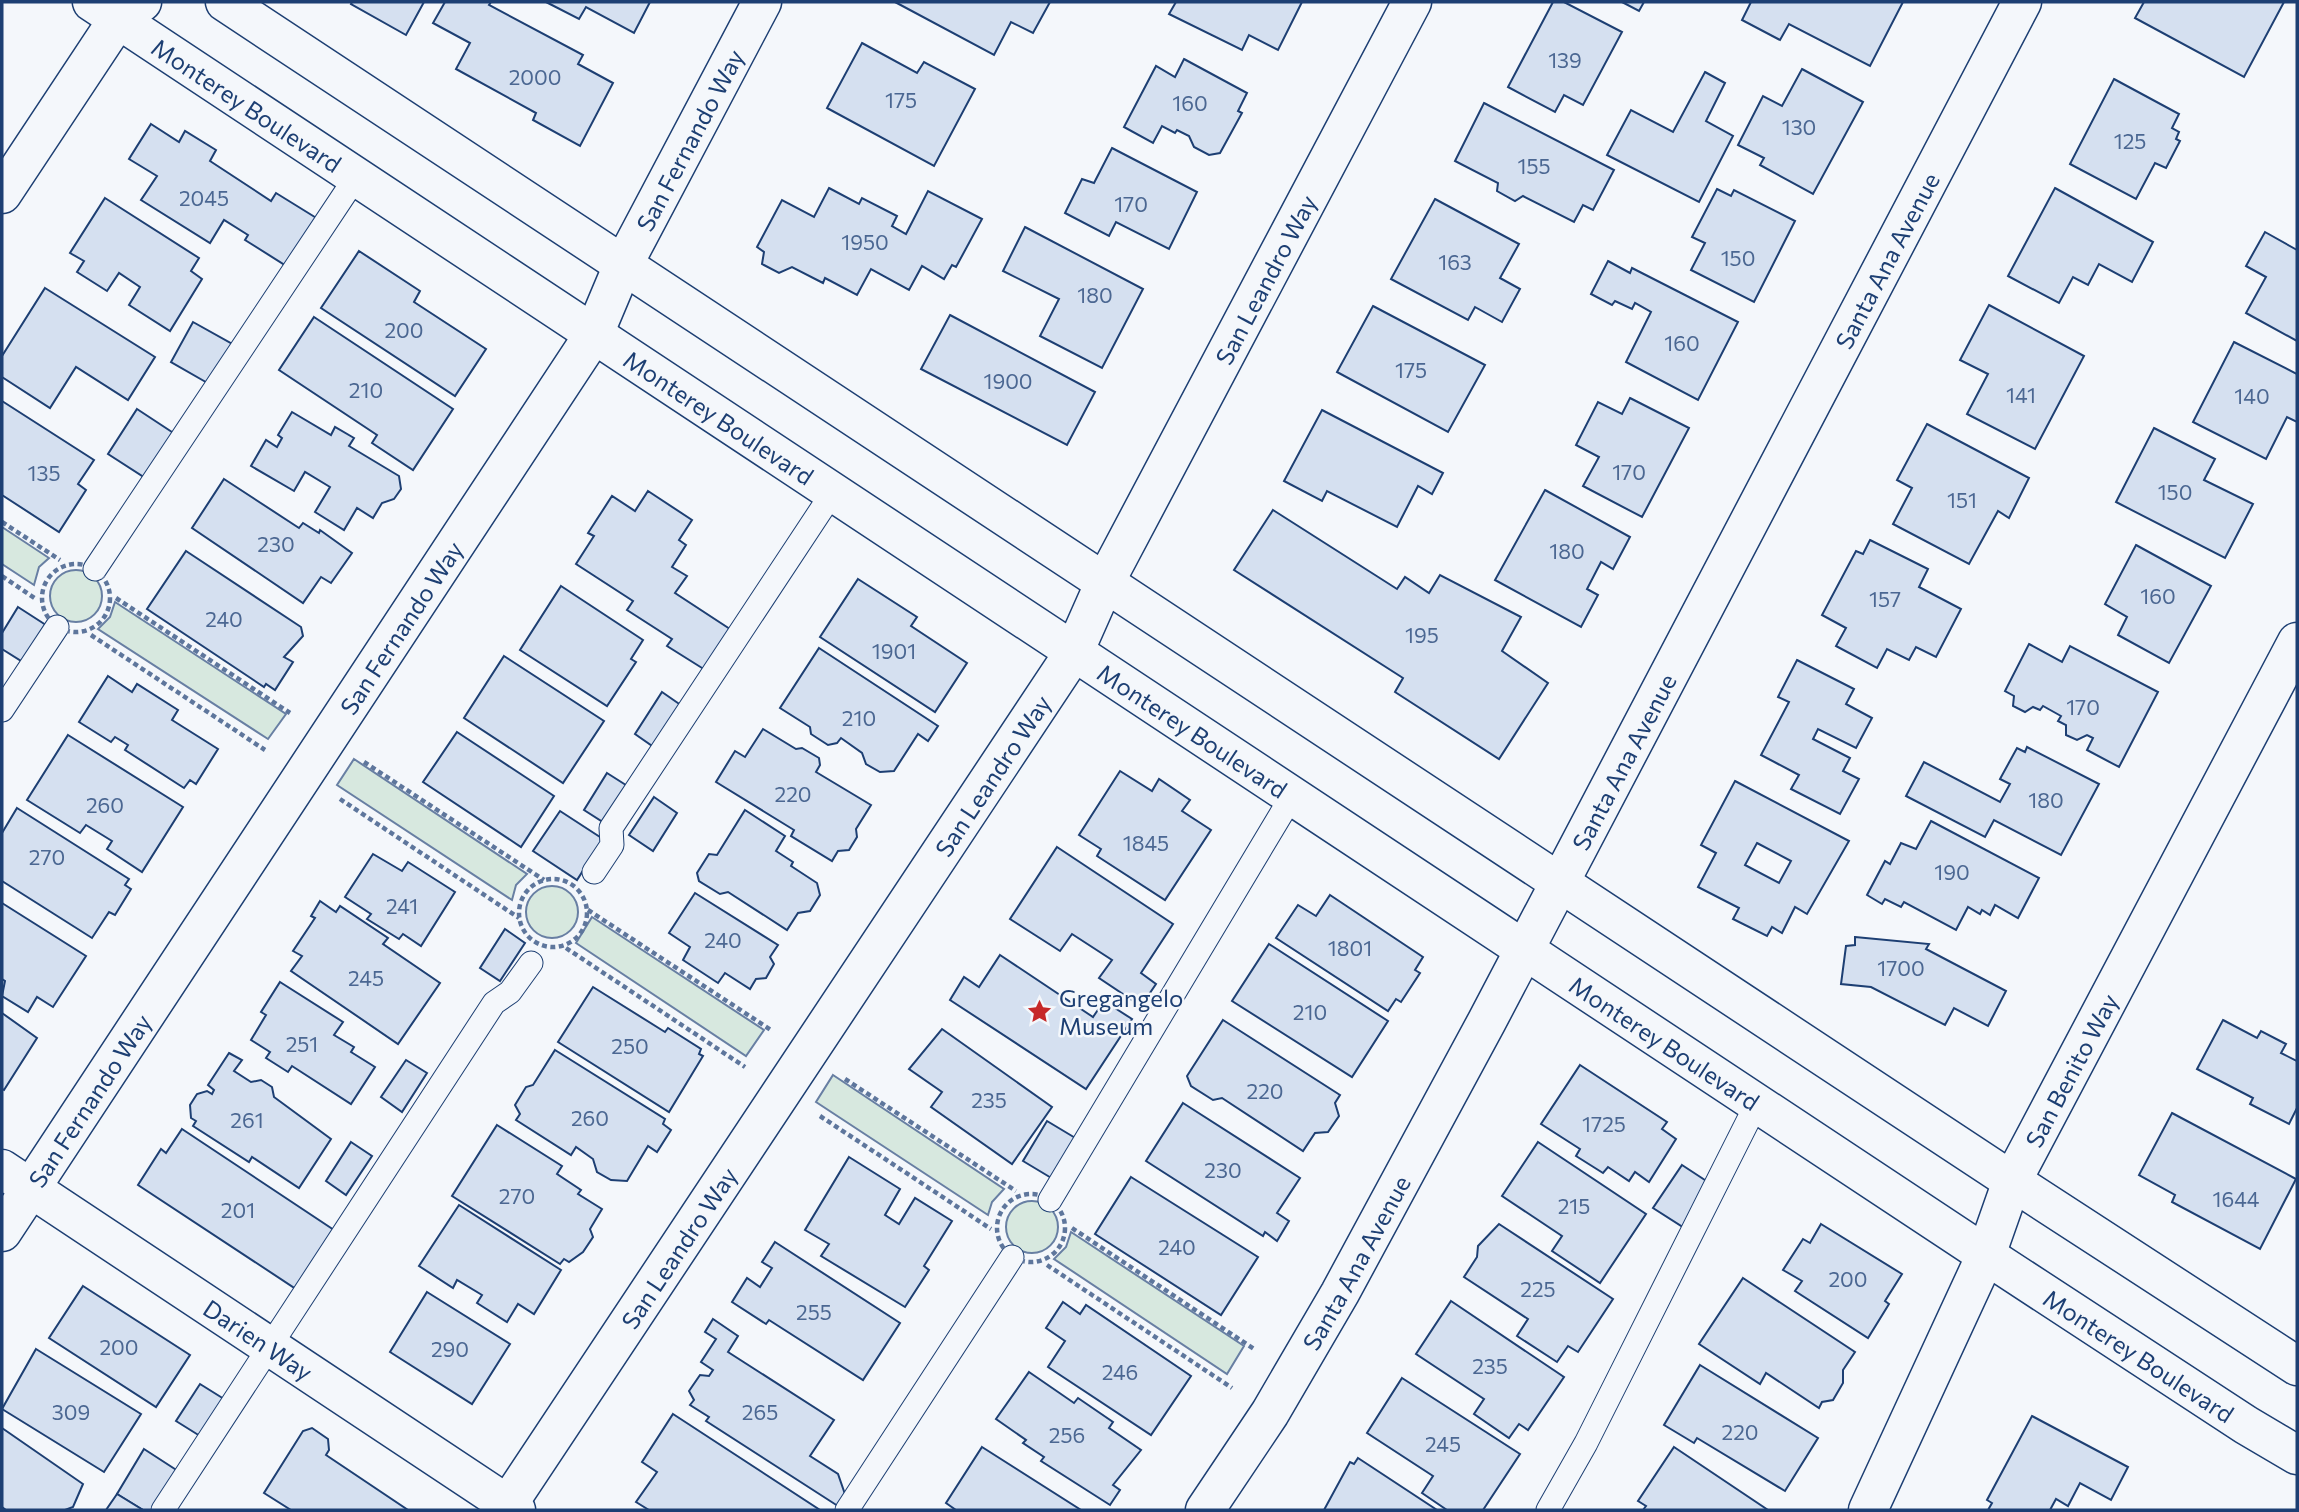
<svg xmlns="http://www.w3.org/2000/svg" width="2299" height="1512" font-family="Commissioner,sans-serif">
<rect width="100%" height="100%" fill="#f4f7fb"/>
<g fill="#d7e8df" stroke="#687fa3" stroke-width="2">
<path d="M2,527L49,558L39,567L34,585L2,564Z"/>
<circle cx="76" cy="596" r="26"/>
<path d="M115,602L286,714L268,739L98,629L110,617Z"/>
<path d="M354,759L527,874L516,885L512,900L337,785Z"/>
<circle cx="552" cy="912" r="26"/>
<path d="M592,917L764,1030L746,1056L576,943Z"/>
<path d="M833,1075L1004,1189L992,1202L988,1215L816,1102Z"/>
<circle cx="1032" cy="1227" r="26"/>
<path d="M1071,1232L1244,1346L1227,1374L1054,1259L1066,1247Z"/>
</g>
<g fill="#d5e0f0" stroke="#1d3f73" stroke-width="2" fill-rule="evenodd">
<path d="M352,2H424L406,35L351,4Z"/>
<path d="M445,2H491L489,5L583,55L578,64L613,83L580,146L533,120L536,113L456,69L470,43L433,23Z"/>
<path d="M546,2H650L634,33L586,7L579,19Z"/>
<path d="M895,2H1050L1033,33L1011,22L994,55Z"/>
<path d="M1176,2H1302L1278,50L1249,35L1242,50L1169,14Z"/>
<path d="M1553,2H1564L1622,32L1583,105L1564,95L1555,112L1508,87Z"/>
<path d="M1622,2H1644L1639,11Z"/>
<path d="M1751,2H1903L1870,66L1789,24L1780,40L1742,20Z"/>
<path d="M2144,2H2284L2244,77L2135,18Z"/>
<path d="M862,43L917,73L924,62L975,89L934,166L827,108Z"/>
<path d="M1184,59L1247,93L1238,111L1242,113L1220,153L1209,155L1194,147L1189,136L1177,130L1175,133L1162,126L1153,143L1124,127L1156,66L1175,77Z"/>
<path d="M1802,69L1863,102L1813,194L1760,165L1764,158L1738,145L1763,96L1782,106Z"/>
<path d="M1705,72L1725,83L1706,121L1733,136L1699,202L1607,155L1631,110L1673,132Z"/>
<path d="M2114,79L2179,114L2172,128L2179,132L2176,139L2180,141L2166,168L2155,163L2136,199L2070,164Z"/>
<path d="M1484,103L1614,170L1593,210L1583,205L1574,222L1523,196L1515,201L1497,191L1498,183L1455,161Z"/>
<path d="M151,124L179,142L185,131L216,150L210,161L271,201L276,193L318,219L288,267L245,240L248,235L224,220L210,243L141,200L157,176L129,159Z"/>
<path d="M1112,148L1197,192L1169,249L1116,222L1109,236L1065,213L1082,179L1094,183Z"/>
<path d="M829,188L859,204L862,198L897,216L892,226L906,234L928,191L982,219L956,267L952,265L944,279L922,266L909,290L871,269L857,295L825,278L823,283L792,267L779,273L762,264L764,252L757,247L782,200L814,217Z"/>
<path d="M2055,188L2153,242L2132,282L2099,264L2088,285L2073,277L2059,303L2008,276Z"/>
<path d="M1717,189L1731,196L1734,190L1795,221L1754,302L1691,270L1705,243L1692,237Z"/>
<path d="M105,198L199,258L191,271L202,279L170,331L129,305L140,287L119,273L107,291L77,272L84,261L70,253Z"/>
<path d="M1435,199L1519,244L1500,278L1520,289L1502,322L1475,307L1468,320L1391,279Z"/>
<path d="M1025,227L1143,289L1102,368L1040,336L1059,299L1003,271Z"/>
<path d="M2265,232L2297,250V341L2246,313L2266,277L2246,266Z"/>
<path d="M359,251L420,291L414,302L486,349L455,396L321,308Z"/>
<path d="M1608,261L1630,273L1632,268L1738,322L1698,400L1626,362L1651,312L1635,303L1632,309L1615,301L1612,305L1591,294Z"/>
<path d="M45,288L155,357L128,400L76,367L50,408L2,377V356Z"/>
<path d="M1989,305L2084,356L2035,449L1967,414L1988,374L1960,360Z"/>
<path d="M1373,306L1485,365L1448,432L1337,372Z"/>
<path d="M950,315L1095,392L1067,445L921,369Z"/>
<path d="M314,317L453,409L413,470L372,443L377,435L279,370Z"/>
<path d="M193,322L234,345L211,385L171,362Z"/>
<path d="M2234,342L2297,374V422L2287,417L2266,459L2193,422Z"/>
<path d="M1630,398L1689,428L1642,517L1583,486L1599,457L1576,445L1598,402L1622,414Z"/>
<path d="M2,401L94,460L78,484L86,490L59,532L2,495Z"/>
<path d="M137,409L178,436L150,481L108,454Z"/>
<path d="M1322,410L1443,473L1432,494L1418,486L1397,527L1327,491L1322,501L1284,481Z"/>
<path d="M292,412L331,435L335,427L354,438L349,446L399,476L401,489L394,499L382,503L373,518L357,508L344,530L315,512L330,487L305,472L294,491L251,466L266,440L277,447L282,438L278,435Z"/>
<path d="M1927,424L2029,478L2009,518L1998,511L1969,564L1893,524L1912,488L1897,480Z"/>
<path d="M2154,428L2215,459L2204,480L2253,504L2225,558L2116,502Z"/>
<path d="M224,479L299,528L303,523L319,533L320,530L352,553L331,583L321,577L303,603L192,528Z"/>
<path d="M1545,490L1630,537L1613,569L1601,562L1587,589L1598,595L1581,627L1495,580Z"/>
<path d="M648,491L692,520L679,540L686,545L672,567L687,576L675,593L736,633L710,673L667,646L672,639L627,610L633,601L576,564L594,536L588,533L612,496L635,511Z"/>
<path d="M1273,510L1397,589L1405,577L1429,593L1440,575L1521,617L1502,651L1548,683L1499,759L1395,692L1403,678L1234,570Z"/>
<path d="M1870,540L1928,569L1919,587L1961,609L1936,657L1916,647L1909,660L1887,649L1877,668L1836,646L1846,628L1822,615L1856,551L1863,554Z"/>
<path d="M2136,545L2211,586L2169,663L2118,635L2127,617L2105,604Z"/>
<path d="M186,551L301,627L303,636L284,657L293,662L275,690L266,684L264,687L147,609Z"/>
<path d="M858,579L917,617L911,626L967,663L935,712L820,637Z"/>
<path d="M561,586L643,640L631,659L636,662L607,706L520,650Z"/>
<path d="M18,607L49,627L26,664L2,649V633Z"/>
<path d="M2029,644L2062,662L2070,646L2158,692L2119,767L2087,750L2093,738L2087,735L2077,740L2066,735V725L2058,721L2061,716L2043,706L2040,710L2033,707L2025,712L2013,706L2014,696L2005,691Z"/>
<path d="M819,648L938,726L928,741L918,734L894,771L880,772L866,764L862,753L841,738L837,743L828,745L811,734L810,727L780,708Z"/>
<path d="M504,656L604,721L563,783L464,718Z"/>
<path d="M1797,660L1854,689L1846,704L1872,718L1856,748L1818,729L1813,739L1850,758L1843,771L1859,779L1840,814L1791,789L1799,775L1761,755L1789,702L1778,697Z"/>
<path d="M108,676L132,692L137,684L178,710L172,720L218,749L196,784L190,780L184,788L125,750L128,745L115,737L111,742L79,722Z"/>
<path d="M662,692L685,708L658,750L635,734Z"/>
<path d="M763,729L796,749L802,748L819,758L820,765L816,772L871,805L856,829L857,837L849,850L838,851L832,861L791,836L794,830L716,782L735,751L745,757Z"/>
<path d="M457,732L554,796L521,847L423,782Z"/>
<path d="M68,735L183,807L142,872L107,849L112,841L86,825L80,833L27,800Z"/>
<path d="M2027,747L2099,784L2061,855L1994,820L1985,837L1906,796L1924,762L2000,802L2010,784L2000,779L2017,748L2025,752Z"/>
<path d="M1120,771L1152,791L1159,779L1190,800L1182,811L1211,830L1165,900L1097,856L1101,849L1079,835Z"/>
<path d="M607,773L629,787L606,824L584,810Z"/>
<path d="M1735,781L1849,841L1807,914L1795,907L1782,933L1772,927L1767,936L1733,919L1739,908L1698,887L1716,853L1701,845ZM1757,843L1791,861L1779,883L1745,865Z"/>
<path d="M654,797L677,813L653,851L629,835Z"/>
<path d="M17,808L129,879L125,885L131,889L115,915L109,912L92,938L2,881V833Z"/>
<path d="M745,810L785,836L776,851L793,862L791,866L817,883L820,895L810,911L798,913L787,930L728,892L720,894L699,881L697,873L709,854L717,855Z"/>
<path d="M560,811L603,839L577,880L533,851Z"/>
<path d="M1931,821L2039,878L2018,918L1995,905L1990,915L1982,910L1980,914L1968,907L1956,930L1904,902L1901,907L1885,899L1882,904L1867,895L1885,861L1890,864L1901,843L1916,849Z"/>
<path d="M1057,847L1173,924L1141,973L1156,984L1141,1006L1099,978L1112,960L1072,934L1060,951L1010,919Z"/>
<path d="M373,854L402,871L408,862L455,892L421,946L403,934L399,939L367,919L371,914L345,897Z"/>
<path d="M695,893L778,945L770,957L774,964L766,978L756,979L750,989L725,973L718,983L683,960L690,947L669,933Z"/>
<path d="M1330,895L1423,957L1415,970L1420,973L1401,1002L1396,999L1388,1011L1276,938L1298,905L1316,916Z"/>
<path d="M320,901L336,912L340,906L388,938L383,944L440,983L398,1044L291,971L302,956L293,951L315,918L311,916Z"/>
<path d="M2,903L86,956L53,1007L37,997L28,1012L2,996L5,981L2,979Z"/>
<path d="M505,929L525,943L500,981L480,968Z"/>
<path d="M1855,937L1929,944L1926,949L2006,991L1988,1026L1954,1008L1945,1025L1871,987L1841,984L1846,946L1855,945Z"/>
<path d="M1269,944L1388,1021L1352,1077L1232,1001Z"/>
<path d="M1000,955L1093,1017L1104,1001L1132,1019L1086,1089L950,1000L964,977L979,987Z"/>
<path d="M280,982L343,1022L334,1035L354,1047L351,1052L375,1067L351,1104L292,1066L288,1072L266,1058L270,1052L251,1040L266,1015L261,1012Z"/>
<path d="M593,987L665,1032L668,1028L701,1049L699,1054L703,1056L669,1112L558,1042Z"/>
<path d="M2,1013L37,1038L4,1090L2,1089Z"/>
<path d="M1223,1020L1340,1095L1335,1103L1339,1116L1328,1132L1315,1133L1303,1151L1222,1098L1213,1100L1191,1086L1187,1076Z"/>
<path d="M2223,1020L2257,1038L2261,1031L2286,1044L2281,1053L2297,1061V1108L2289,1124L2250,1104L2253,1098L2197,1069Z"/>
<path d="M942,1029L1052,1107L1012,1164L931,1107L942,1092L909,1069Z"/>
<path d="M555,1050L665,1119L663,1124L671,1130L657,1152L648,1146L627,1181L611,1180L597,1172L593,1159L576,1147L571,1155L516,1120L520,1114L515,1105L526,1087L533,1085Z"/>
<path d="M229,1053L242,1060L234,1071L251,1082L261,1080L272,1087L274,1097L331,1139L299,1188L252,1157L249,1162L193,1126L196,1121L191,1118L190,1105L197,1094L207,1091L212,1094L214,1090L208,1085Z"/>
<path d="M406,1060L427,1073L402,1112L381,1097Z"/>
<path d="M1580,1065L1667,1122L1662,1129L1676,1139L1649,1182L1635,1172L1629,1181L1608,1167L1603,1173L1576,1156L1580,1149L1541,1124Z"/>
<path d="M1183,1103L1300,1178L1277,1213L1289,1221L1277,1241L1265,1232L1263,1236L1146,1161Z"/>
<path d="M2172,1113L2296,1179L2260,1249L2172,1202L2175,1195L2139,1175Z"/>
<path d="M1047,1121L1077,1139L1053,1179L1023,1161Z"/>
<path d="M497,1125L562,1166L557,1174L581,1190L578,1194L602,1209L590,1229L593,1237L583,1252L569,1262L564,1259L560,1264L452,1196Z"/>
<path d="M182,1129L337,1232L299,1291L138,1185L161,1149L166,1153Z"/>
<path d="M351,1142L372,1156L346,1195L326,1181Z"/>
<path d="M1538,1142L1646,1214L1600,1283L1552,1251L1562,1236L1502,1196Z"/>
<path d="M849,1157L900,1189L885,1215L899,1224L915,1198L952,1221L924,1266L929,1270L905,1307L821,1256L829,1244L805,1230Z"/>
<path d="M1682,1165L1714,1186L1686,1229L1653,1208Z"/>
<path d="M1131,1177L1258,1257L1221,1315L1095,1234Z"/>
<path d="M459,1205L561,1270L534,1314L518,1304L507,1322L477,1303L482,1295L457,1280L453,1288L419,1266Z"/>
<path d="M1499,1224L1613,1299L1578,1352L1568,1346L1557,1362L1517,1336L1528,1319L1464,1277L1477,1257L1478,1246Z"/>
<path d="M1821,1224L1902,1274L1885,1301L1889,1304L1868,1338L1795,1291L1802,1281L1783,1270L1803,1239L1810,1243Z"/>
<path d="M775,1242L900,1323L863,1380L769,1320L766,1324L732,1302L747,1278L760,1287L772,1268L762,1262Z"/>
<path d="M1743,1278L1855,1352L1843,1370V1383L1833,1400L1822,1402L1819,1408L1766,1373L1760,1384L1699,1344Z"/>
<path d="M83,1286L190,1355L156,1407L49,1338Z"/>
<path d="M427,1292L510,1344L472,1404L390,1352Z"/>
<path d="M1451,1301L1564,1377L1528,1430L1519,1424L1509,1438L1474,1414L1484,1399L1416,1354Z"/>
<path d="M1063,1302L1080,1314L1086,1305L1191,1376L1151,1435L1048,1367L1065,1341L1046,1328Z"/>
<path d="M713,1319L738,1336L728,1352L834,1420L810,1456L838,1474L847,1500L841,1508L706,1421L709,1417L690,1405L694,1400L689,1391L700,1375L709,1376L713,1370L701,1362L716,1339L705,1332Z"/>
<path d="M36,1349L141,1414L104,1472L2,1409Z"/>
<path d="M1700,1365L1818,1438L1785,1491L1697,1438L1694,1443L1664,1425Z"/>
<path d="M1029,1372L1074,1403L1078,1398L1113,1422L1109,1428L1141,1450L1113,1485L1120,1490L1110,1505L1041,1461L1044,1457L1023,1443L1026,1440L996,1419Z"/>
<path d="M1402,1378L1520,1454L1483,1510H1447L1422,1493L1433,1476L1367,1433Z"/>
<path d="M200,1384L224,1399L200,1436L176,1421Z"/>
<path d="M673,1414L820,1510H649L636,1502L657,1472L642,1462Z"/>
<path d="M2032,1416L2128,1467L2111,1500L2080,1483L2068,1506L2056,1499L2050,1510H1988L1992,1503L1987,1500Z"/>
<path d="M2,1428L83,1484L73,1507L65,1510H6L2,1507Z"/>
<path d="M312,1428L328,1439L329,1450L326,1455L408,1510H291L264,1493L303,1431Z"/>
<path d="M982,1447L1081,1510H956L946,1503Z"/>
<path d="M1674,1447L1768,1510H1643L1646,1506L1638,1501Z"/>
<path d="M144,1449L181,1473L157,1510H143L117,1494Z"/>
<path d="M1358,1458L1437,1510H1324L1350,1462L1354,1464Z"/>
<path d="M117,1494L143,1510H106Z"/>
</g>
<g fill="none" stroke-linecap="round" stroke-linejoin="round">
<defs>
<g id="service">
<path d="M95,569L356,177"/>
<path d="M2,710L57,627"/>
<path d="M594,872L612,845L611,828L833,492"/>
<path d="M1050,1200L1292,796"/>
<path d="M163,1510L494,1003L510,992L531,963"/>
<path d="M847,1510L1012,1257"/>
<path d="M1548,1510L1586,1443L1757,1103"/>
</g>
<g id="minor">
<path id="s1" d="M92,2L1986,1255L2246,1425L2297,1455"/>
<path d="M225,2L2012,1181L2297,1366"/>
<path d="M2,194L118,19L142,2"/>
<path id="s2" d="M2,1169L516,1510"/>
<path id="s3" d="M2,1232L594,334L623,265L762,2"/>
<path id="s4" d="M504,1510L1074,652L1105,582L1412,2"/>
<path id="s5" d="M1205,1510L1270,1413L1340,1293L1487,1021L2022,2"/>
<path id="s6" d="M1868,1510L1986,1255L2012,1181L2297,642"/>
</g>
</defs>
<use href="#service" stroke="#1d3f73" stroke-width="25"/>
<use href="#minor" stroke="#1d3f73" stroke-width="41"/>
<g stroke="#5e769c" stroke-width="4.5" stroke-dasharray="5 3.5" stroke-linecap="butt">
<path d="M2,522L60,560"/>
<circle cx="76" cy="598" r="34"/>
<path d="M2,576L36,599"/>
<path d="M116,598L290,713"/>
<path d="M91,635L265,750"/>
<path d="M364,762L544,880"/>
<path d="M340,799L519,918"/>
<circle cx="553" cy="913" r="34"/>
<path d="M588,910L771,1030"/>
<path d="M566,948L745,1067"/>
<path d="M845,1079L1016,1191"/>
<path d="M820,1116L991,1229"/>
<circle cx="1031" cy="1228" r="34"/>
<path d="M1072,1228L1254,1349"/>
<path d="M1047,1265L1232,1388"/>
</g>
<use href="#service" stroke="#f4f7fb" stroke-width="23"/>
<use href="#minor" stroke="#f4f7fb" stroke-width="38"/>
</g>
<defs>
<symbol id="sight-bare" viewBox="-9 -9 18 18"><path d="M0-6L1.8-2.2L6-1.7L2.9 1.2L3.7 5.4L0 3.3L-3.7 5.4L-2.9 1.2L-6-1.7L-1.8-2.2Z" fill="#c62828" stroke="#f4f7fb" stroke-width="2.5" paint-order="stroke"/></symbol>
</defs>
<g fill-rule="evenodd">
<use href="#sight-bare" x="1022" y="994" width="35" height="35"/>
</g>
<g text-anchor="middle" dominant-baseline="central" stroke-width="5" stroke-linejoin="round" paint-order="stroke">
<g font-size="21" fill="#4b6792">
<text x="1565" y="59">139</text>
<text x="535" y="76">2000</text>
<text x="901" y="99">175</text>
<text x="1190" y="102">160</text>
<text x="1799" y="126">130</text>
<text x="2130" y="140">125</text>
<text x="1534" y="165">155</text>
<text x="204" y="197">2045</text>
<text x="1131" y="203">170</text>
<text x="865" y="241">1950</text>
<text x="1738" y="257">150</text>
<text x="1455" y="261">163</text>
<text x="1095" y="294">180</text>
<text x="404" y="329">200</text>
<text x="1682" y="342">160</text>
<text x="1411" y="369">175</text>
<text x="1008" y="380">1900</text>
<text x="366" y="389">210</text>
<text x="2021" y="394">141</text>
<text x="2252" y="395">140</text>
<text x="1629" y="471">170</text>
<text x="44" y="472">135</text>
<text x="2175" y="491">150</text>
<text x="1962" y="499">151</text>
<text x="276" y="543">230</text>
<text x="1567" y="550">180</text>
<text x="2158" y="595">160</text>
<text x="1885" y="598">157</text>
<text x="224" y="618">240</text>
<text x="1422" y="634">195</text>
<text x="894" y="650">1901</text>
<text x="2083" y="706">170</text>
<text x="859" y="717">210</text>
<text x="793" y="793">220</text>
<text x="2046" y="799">180</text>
<text x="105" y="804">260</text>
<text x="1146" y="842">1845</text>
<text x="47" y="856">270</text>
<text x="1952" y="871">190</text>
<text x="402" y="905">241</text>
<text x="723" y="939">240</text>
<text x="1350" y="947">1801</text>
<text x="1901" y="967">1700</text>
<text x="366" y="977">245</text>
<text x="1310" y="1011">210</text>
<text x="302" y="1043">251</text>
<text x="630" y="1045">250</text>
<text x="1265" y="1090">220</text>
<text x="989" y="1099">235</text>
<text x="590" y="1117">260</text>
<text x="247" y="1119">261</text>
<text x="1604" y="1123">1725</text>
<text x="1223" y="1169">230</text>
<text x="517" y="1195">270</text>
<text x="2236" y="1198">1644</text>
<text x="1574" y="1205">215</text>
<text x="238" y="1209">201</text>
<text x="1177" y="1246">240</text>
<text x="1848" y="1278">200</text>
<text x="1538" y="1288">225</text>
<text x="814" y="1311">255</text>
<text x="119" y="1346">200</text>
<text x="450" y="1348">290</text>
<text x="1490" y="1365">235</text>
<text x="1120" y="1371">246</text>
<text x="71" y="1411">309</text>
<text x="760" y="1411">265</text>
<text x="1740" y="1431">220</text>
<text x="1067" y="1434">256</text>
<text x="1443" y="1443">245</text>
</g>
<g font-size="24" fill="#1d3f73" stroke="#f4f7fb">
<text stroke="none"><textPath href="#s1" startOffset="186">Monterey Boulevard</textPath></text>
<text stroke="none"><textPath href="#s3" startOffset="1292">San Fernando Way</textPath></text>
<text stroke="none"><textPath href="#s5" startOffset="1424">Santa Ana Avenue</textPath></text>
<text stroke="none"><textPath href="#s4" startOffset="1449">San Leandro Way</textPath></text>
<text stroke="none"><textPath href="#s1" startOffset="752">Monterey Boulevard</textPath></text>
<text stroke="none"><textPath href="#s3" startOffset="724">San Fernando Way</textPath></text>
<text stroke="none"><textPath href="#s1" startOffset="1320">Monterey Boulevard</textPath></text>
<text stroke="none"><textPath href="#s5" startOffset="858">Santa Ana Avenue</textPath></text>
<text stroke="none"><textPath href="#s4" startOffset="882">San Leandro Way</textPath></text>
<text stroke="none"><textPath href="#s1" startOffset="1886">Monterey Boulevard</textPath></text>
<text stroke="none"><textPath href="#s6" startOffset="485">San Benito Way</textPath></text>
<text stroke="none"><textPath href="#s3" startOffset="158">San Fernando Way</textPath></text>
<text stroke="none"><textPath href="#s4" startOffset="315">San Leandro Way</textPath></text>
<text stroke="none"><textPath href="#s5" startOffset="290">Santa Ana Avenue</textPath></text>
<text stroke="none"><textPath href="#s2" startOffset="308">Darien Way</textPath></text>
<text stroke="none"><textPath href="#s1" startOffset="2454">Monterey Boulevard</textPath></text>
</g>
<g font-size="24" fill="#1d3f73" stroke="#f4f7fb" text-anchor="start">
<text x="1059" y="997">Gregangelo<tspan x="1059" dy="28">Museum</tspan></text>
</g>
</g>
<rect width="2299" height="1512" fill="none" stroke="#1d3f73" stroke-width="7"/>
</svg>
